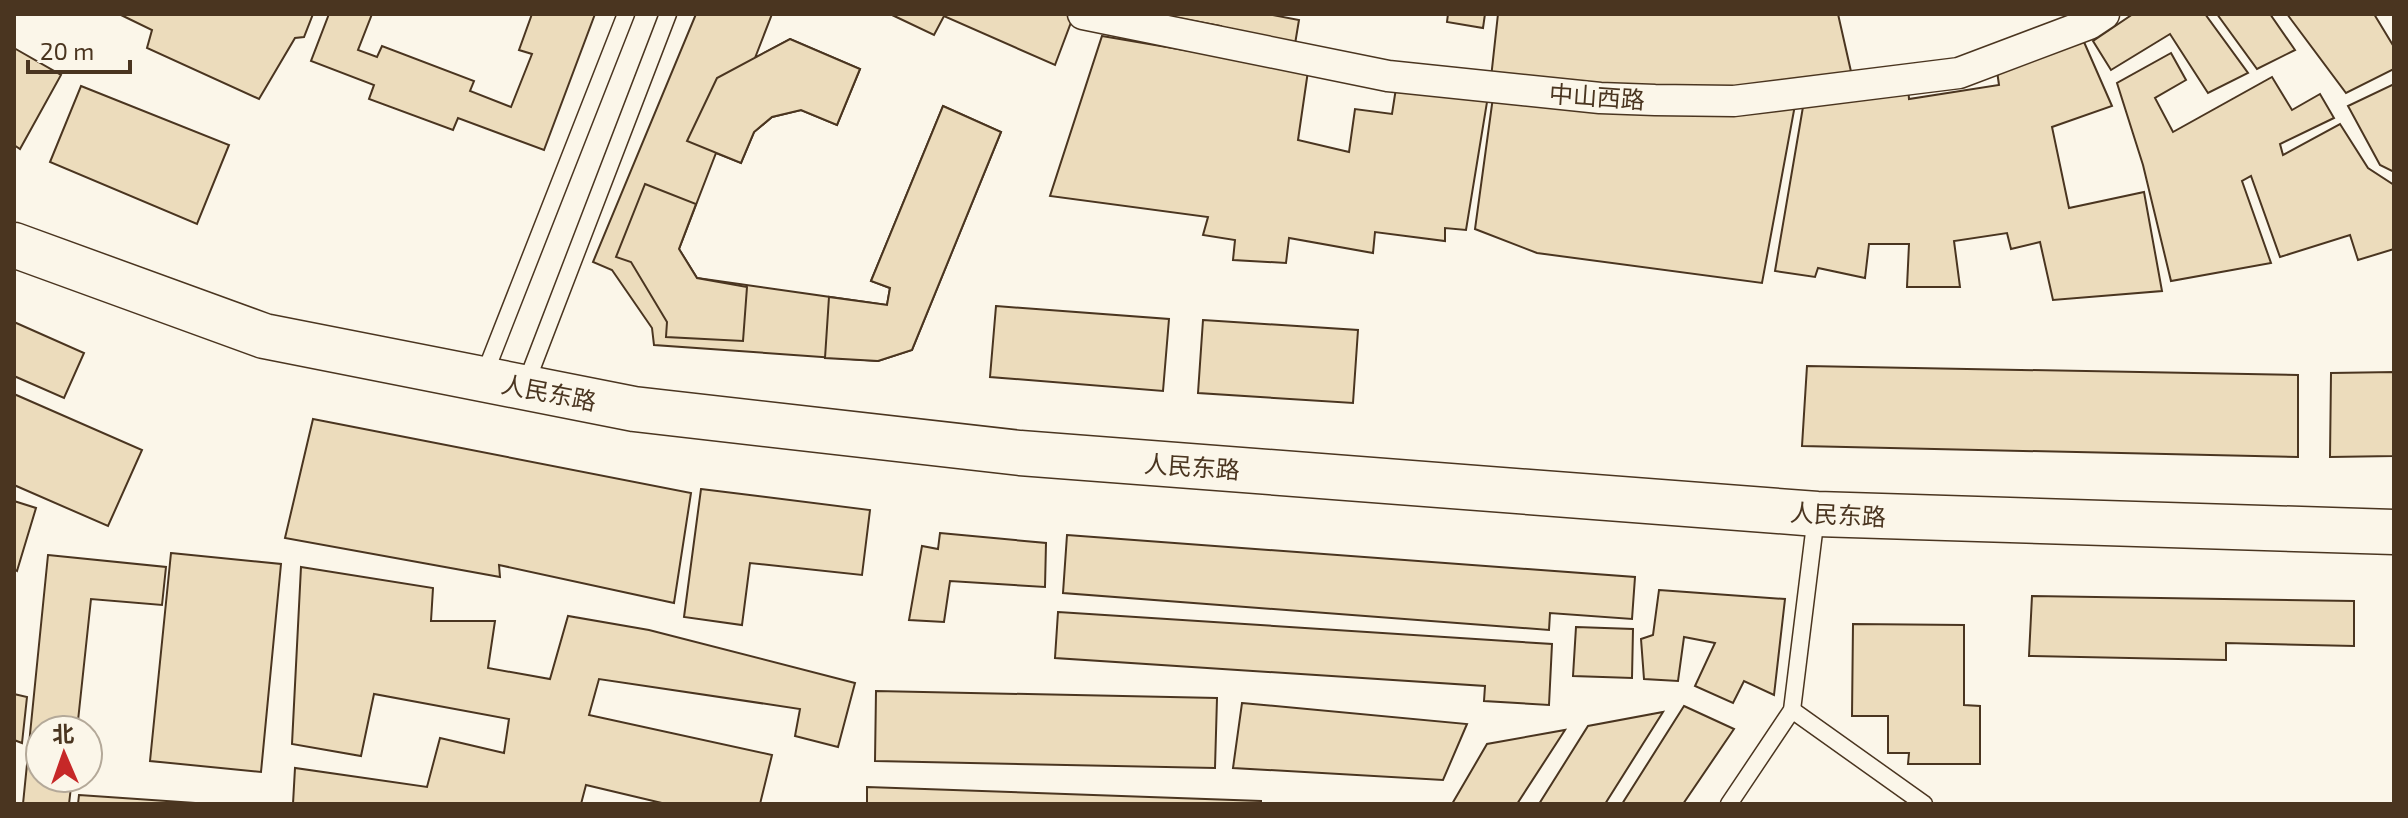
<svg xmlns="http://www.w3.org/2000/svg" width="2408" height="818" font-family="'Exo 2','Noto Sans SC',sans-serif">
<rect width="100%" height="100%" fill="#fbf6e9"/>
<g fill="#ecdcbc" stroke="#4a3520" stroke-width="2">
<path d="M119,14H313L304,37L295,38L259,99L147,48L152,30Z"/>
<path d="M329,14H372L358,50L377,57L382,46L474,81L470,91L511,107L532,54L519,50L532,14H595L544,150L458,118L453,130L369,99L374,85L311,61Z"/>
<path d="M696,14H772L755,58L790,39L860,69L837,125L801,110L772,117L754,132L741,163L716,153L679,249L697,278L887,305L890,288L871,281L943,106L1001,132L912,350L878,361L654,345L652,328L612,270L593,262Z"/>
<path d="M890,14H1065L1073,17L1055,65L944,16L934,35Z"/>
<path d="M1156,14H1267L1299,20L1294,50L1220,35L1221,26Z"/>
<path d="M1448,14H1485L1483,28L1447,22Z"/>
<path d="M1498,14H1838L1852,76L1745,88L1676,90L1491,78Z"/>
<path d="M2133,14H2205L2248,73L2208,93L2170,34L2111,70L2093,41Z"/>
<path d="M2217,14H2270L2295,50L2257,69Z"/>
<path d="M2287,14H2374L2394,47V69L2346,93Z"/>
<path d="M1102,36L1308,71L1298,140L1349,152L1355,109L1392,114L1396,88L1488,96L1466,230L1445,228V241L1375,232L1373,253L1289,238L1286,263L1233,260L1235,240L1203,235L1208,217L1050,196Z"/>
<path d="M790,39L860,69L837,125L801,110L772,117L754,132L741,163L687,141L717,78Z"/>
<path d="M2084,42L2112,106L2052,127L2069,208L2144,192L2162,291L2053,300L2040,242L2011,249L2007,233L1954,241L1960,287H1907L1909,244H1869L1865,278L1818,268L1815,277L1775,271L1804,101L1908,87L1909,99L1999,85L1997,71Z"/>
<path d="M14,48L61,75L20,149L14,145Z"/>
<path d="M2171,53L2186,80L2155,98L2173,132L2272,77L2292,110L2320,94L2334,118L2280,144L2283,155L2340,124L2368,168L2394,185V249L2358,260L2350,235L2280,257L2251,176L2242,181L2271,263L2171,281L2143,165L2117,83Z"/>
<path d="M2394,84V172L2380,165L2348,106Z"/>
<path d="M81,86L229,145L197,224L50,162Z"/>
<path d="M1493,97L1795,105L1762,283L1537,253L1475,229Z"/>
<path d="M943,106L1001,132L912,350L878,361L825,358L829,297L887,305L890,288L871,281Z"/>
<path d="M645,184L696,204L679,249L697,278L747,287L743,341L666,337L667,322L631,262L616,257Z"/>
<path d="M996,306L1169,319L1163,391L990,377Z"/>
<path d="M1203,320L1358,330L1353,403L1198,393Z"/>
<path d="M14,322L84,353L64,398L14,376Z"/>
<path d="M1807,366L2298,375V457L1802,446Z"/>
<path d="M2394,372V456L2330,457L2331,373Z"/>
<path d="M14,394L142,450L108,526L14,485Z"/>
<path d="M313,419L691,493L674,603L499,565L500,577L285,538Z"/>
<path d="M701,489L870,510L862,575L750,563L742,625L684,617Z"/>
<path d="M14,501L36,508L17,571L14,569Z"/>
<path d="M940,533L1046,543L1045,587L950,581L944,622L909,620L922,546L938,549Z"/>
<path d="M1067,535L1635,577L1632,619L1550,613L1549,630L1063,593Z"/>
<path d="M171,553L281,564L261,772L150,761Z"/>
<path d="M48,555L166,567L162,605L91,599L77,730H40V778H72L69,804H23Z"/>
<path d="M301,567L433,588L431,621H495L488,668L550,679L568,616L649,630L855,683L838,747L795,736L800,709L599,679L589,715L772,755L760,804H666L586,785L581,804H293L295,768L427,787L440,738L504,753L509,719L374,694L361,756L292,744Z"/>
<path d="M1659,590L1785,599L1774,695L1744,681L1733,703L1695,686L1715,643L1684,637L1678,681L1644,679L1641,639L1653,635Z"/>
<path d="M2032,596L2354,601V646L2226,643V660L2029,656Z"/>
<path d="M1058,612L1552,644L1549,705L1484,701L1485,686L1055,658Z"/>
<path d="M1853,624L1964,625V705L1980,706V764H1908L1909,753H1888V716H1852Z"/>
<path d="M1576,627L1633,629L1632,678L1573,676Z"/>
<path d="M876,691L1217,698L1215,768L875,761Z"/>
<path d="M14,694L27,697L22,743L14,740Z"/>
<path d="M1242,703L1467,724L1443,780L1233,768Z"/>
<path d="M1684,706L1734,729L1683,804H1622Z"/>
<path d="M1663,712L1605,804H1539L1588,726Z"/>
<path d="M1565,730L1517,804H1452L1487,744Z"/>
<path d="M867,787L1261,801V804H867Z"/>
<path d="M79,795L210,804H78Z"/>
</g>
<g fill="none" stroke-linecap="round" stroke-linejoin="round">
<defs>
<g id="lane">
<path d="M483,378L626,14"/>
<path d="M525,386L668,14"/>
<path d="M1792,710L1924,804"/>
<path d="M1729,804L1792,710L1816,516"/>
</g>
<path id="street" d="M1083,14L1388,76L1600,98L1655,100L1734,101L1959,73L2089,24L2104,14"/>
<path id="secondary" d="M14,245L264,336L634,409L1020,453L1817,514L2394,532"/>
</defs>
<use href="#lane" stroke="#4a3520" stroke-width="19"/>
<use href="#street" stroke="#4a3520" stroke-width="33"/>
<use href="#secondary" stroke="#4a3520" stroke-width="47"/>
<use href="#lane" stroke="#fbf6e9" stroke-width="16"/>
<use href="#street" stroke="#fbf6e9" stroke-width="30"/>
<use href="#secondary" stroke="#fbf6e9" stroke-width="44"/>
</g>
<g text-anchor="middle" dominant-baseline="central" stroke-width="6" stroke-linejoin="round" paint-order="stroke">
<g font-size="24" fill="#4a3520" stroke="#fbf6e9">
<text transform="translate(1597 96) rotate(4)">中山西路</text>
<text transform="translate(549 392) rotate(11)">人民东路</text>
<text transform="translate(1192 466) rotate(4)">人民东路</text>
<text transform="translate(1838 514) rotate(3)">人民东路</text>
</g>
</g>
<rect width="2408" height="818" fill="none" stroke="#4a3520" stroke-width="32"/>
<g transform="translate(64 754) rotate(358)"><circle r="38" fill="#fbf6e9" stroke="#b4a999" stroke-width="2"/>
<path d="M0-6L14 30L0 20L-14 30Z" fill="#c62828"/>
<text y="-12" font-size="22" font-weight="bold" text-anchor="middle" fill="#4a3520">北</text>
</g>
<path d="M28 60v12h102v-12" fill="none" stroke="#4a3520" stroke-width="4"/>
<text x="40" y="60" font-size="24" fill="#4a3520" stroke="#fbf6e9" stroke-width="6" paint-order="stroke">20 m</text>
</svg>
